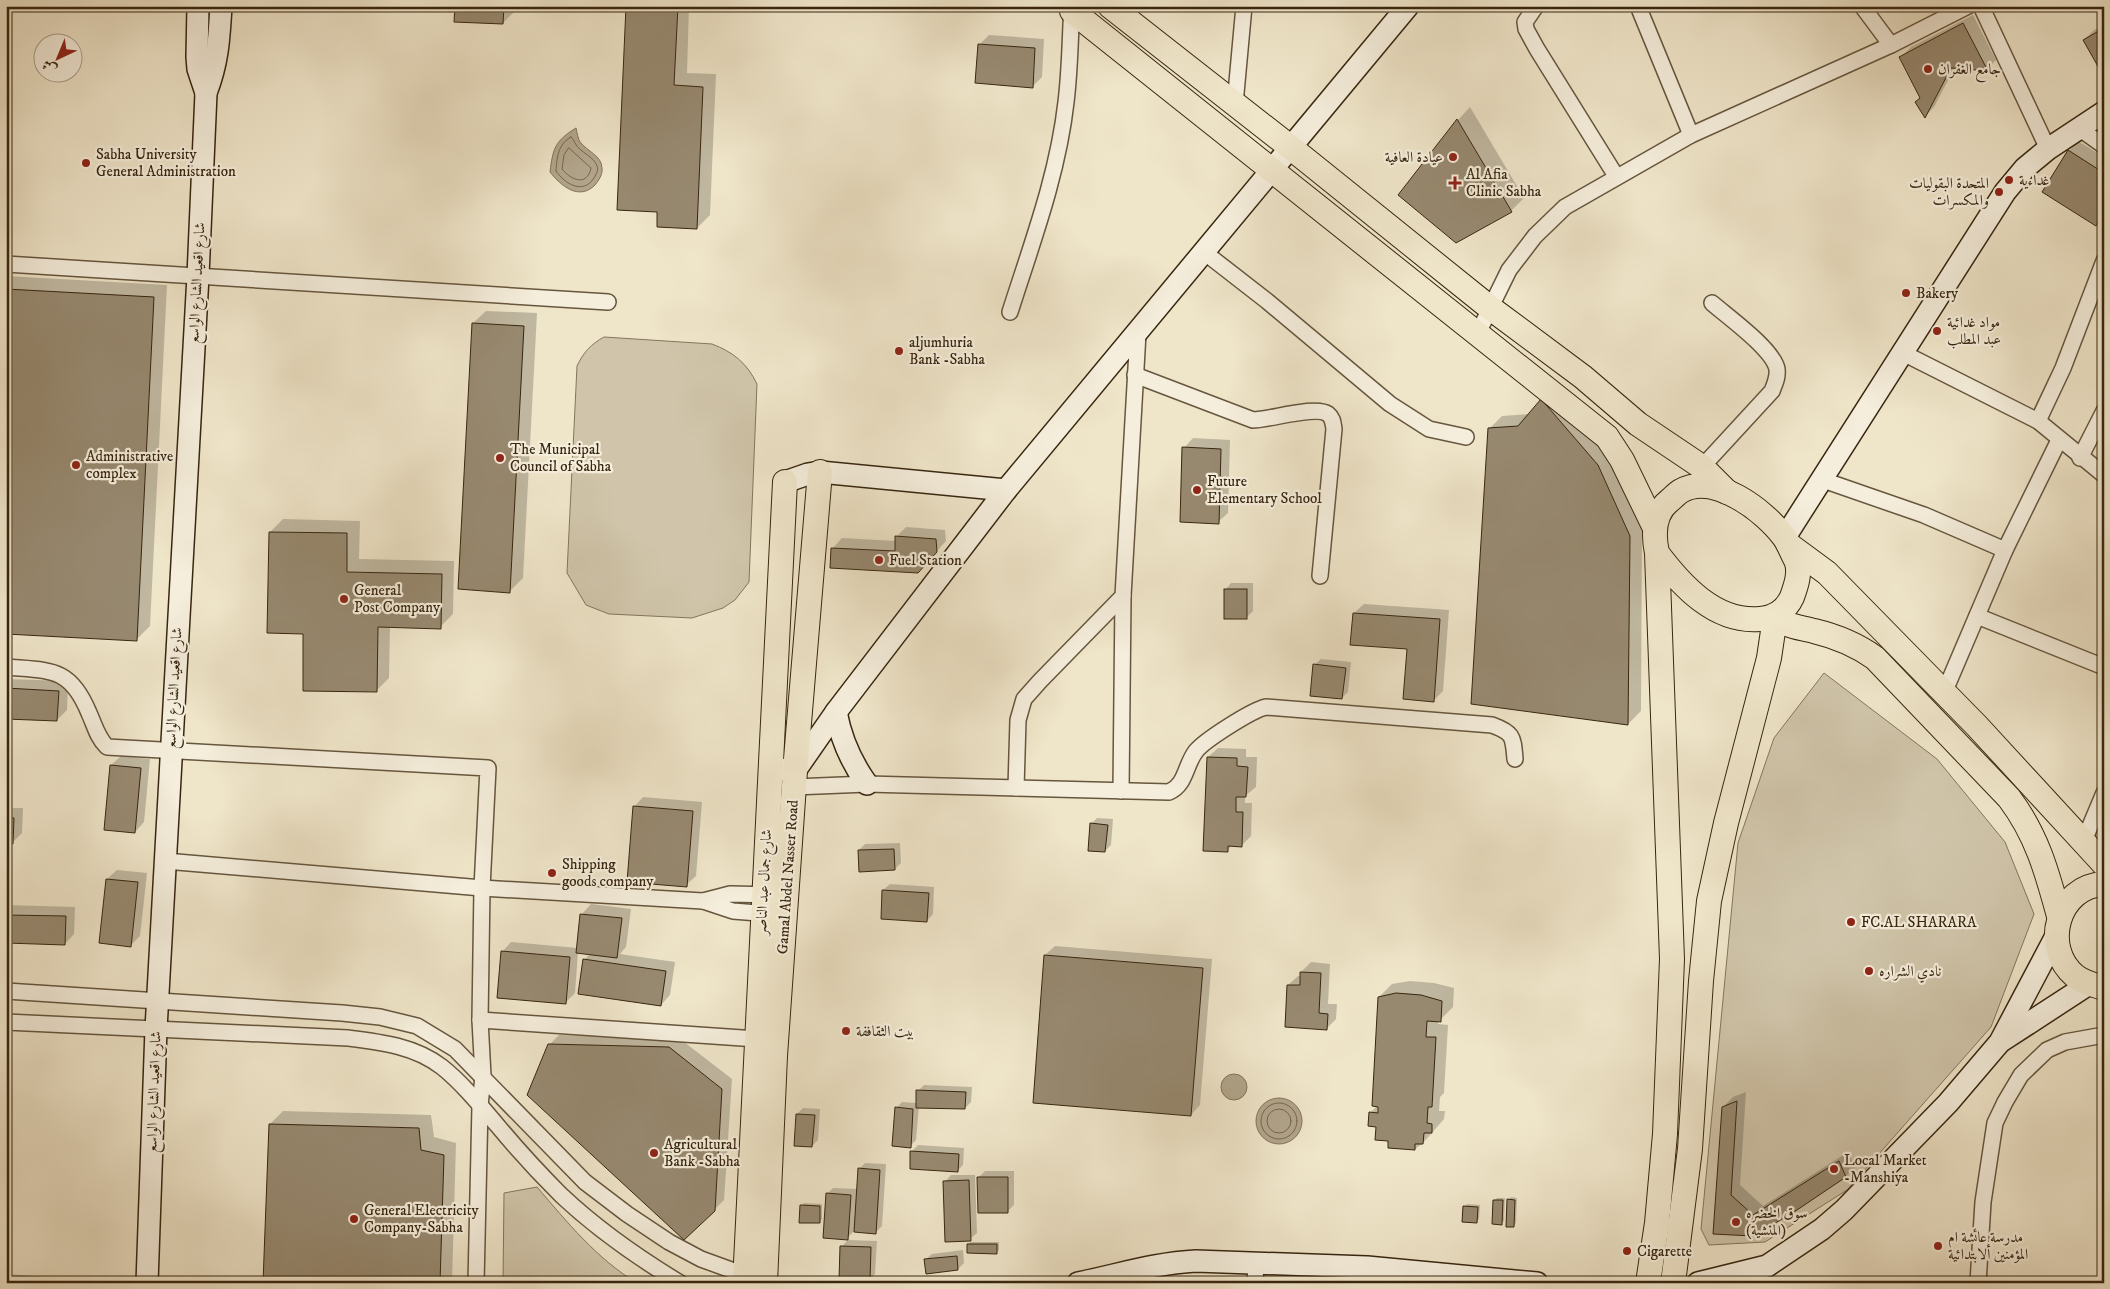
<svg xmlns="http://www.w3.org/2000/svg" width="2110" height="1289" font-family="'IM FELL DW Pica',Amiri,serif">
<rect width="100%" height="100%" fill="#efe5c9"/>
<filter id="stains"><feTurbulence type="fractalNoise" baseFrequency=".004" numOctaves="4"/><feColorMatrix values="0 0 0 0 .2 0 0 0 0 .09 0 0 0 0 .02 0 0 0 .5 -.17"/></filter>
<radialGradient id="worn" r=".72"><stop offset=".6" stop-color="#630" stop-opacity="0"/><stop offset="1" stop-color="#630" stop-opacity=".3"/></radialGradient>
<g fill="#d0c5aa" stroke="#84765d">
<path d="M604,337L712,344C733,352 747,363 757,384L749,582L735,600L723,608L692,618L609,614L586,605L567,573L577,366C583,353 591,344 604,337Z"/>
<path d="M1824,673L1937,759L2005,842L2034,914L1991,1027L1847,1190L1765,1242L1709,1245L1701,1229L1738,843L1774,738Z"/>
<path d="M537,1187C567,1222 597,1259 637,1283H503L504,1193Z"/>
</g>
<g fill="#b1a48a" stroke="#817259">
<path d="M576,128C577,132 578,139 580,142C587,151 602,156 602,168C603,174 599,180 595,185C579,201 561,186 550,172C553,148 555,141 576,128Z"/>
<circle cx="1234" cy="1087" r="13"/>
<circle cx="1279" cy="1121" r="23"/>
</g>
<g fill="#0003">
<path d="M456,6H516V10L503,23Z"/>
<path d="M627,6H689L687,73L716,74L710,215L697,228L659,211Z"/>
<path d="M1973,15L1996,60L1987,70L1955,67L1934,107L1925,116L1921,98L1901,57L1911,47Z"/>
<path d="M2104,25V74L2084,40L2094,30Z"/>
<path d="M989,35L1044,39L1042,77L1032,87L979,45Z"/>
<path d="M1470,107L1524,198L1511,211L1456,242L1399,195L1458,120Z"/>
<path d="M2078,141L2104,157V216L2095,224L2069,151Z"/>
<path d="M6,276L167,285L150,626L137,639L6,632Z"/>
<path d="M486,311L537,313L523,578L510,591L473,323Z"/>
<path d="M1542,400L1610,452L1642,523L1641,711L1628,724L1489,429L1502,416L1530,414Z"/>
<path d="M1193,438L1230,440L1228,513L1218,522L1184,448Z"/>
<path d="M283,519L360,521L359,559L454,561L453,614L440,627L390,626L389,678L376,691L305,633L270,532Z"/>
<path d="M906,527L945,530L946,541L918,572L833,548L842,538L896,541V537Z"/>
<path d="M1231,583H1253V611L1247,617L1225,590Z"/>
<path d="M1364,604L1449,610L1443,691L1434,700L1408,648L1354,613Z"/>
<path d="M1321,659L1351,662L1348,692L1342,698L1314,665Z"/>
<path d="M6,679L68,681L67,710L57,720L6,718Z"/>
<path d="M1218,748L1246,749V757H1257L1256,787L1245,796V803H1252L1251,836L1241,846L1232,845L1227,851L1208,757Z"/>
<path d="M121,756L150,759L144,822L135,832L111,765Z"/>
<path d="M643,797L702,802L696,876L686,885L634,807Z"/>
<path d="M6,808H23L22,833L12,843L6,842Z"/>
<path d="M1097,818L1113,819L1111,845L1105,851L1091,824Z"/>
<path d="M900,843L901,863L895,869L859,850L865,844Z"/>
<path d="M117,870L147,873L140,936L131,945L107,879Z"/>
<path d="M890,884L934,887L933,914L927,921L883,890Z"/>
<path d="M591,904L631,909L626,947L620,954L675,962L670,995L661,1005L584,960L590,954L578,952L575,993L565,1003L502,952L511,942L578,948L582,914Z"/>
<path d="M6,905L75,907L74,934L65,944L6,942Z"/>
<path d="M1055,946L1212,959L1200,1105L1191,1115L1045,955Z"/>
<path d="M1311,962L1330,964L1328,1004H1337L1336,1019L1327,1028L1288,985L1298,976H1301V972Z"/>
<path d="M1410,981L1434,983L1454,988L1453,1007L1440,1020H1438V1024L1448,1025L1444,1093L1440,1097L1439,1111H1445L1444,1119L1423,1143L1415,1149L1390,1140L1377,1126L1370,1113L1378,1105L1379,997L1392,984Z"/>
<path d="M559,1035L679,1038L732,1079L724,1200L714,1210L549,1045Z"/>
<path d="M924,1085L972,1087L971,1102L965,1108L919,1106L916,1140L910,1146L896,1108L902,1102L917,1103L918,1091Z"/>
<path d="M1746,1092L1740,1185L1763,1206L1848,1152L1855,1167L1846,1176L1714,1233L1723,1107L1733,1097Z"/>
<path d="M803,1108L820,1109L818,1140L812,1146L797,1114Z"/>
<path d="M283,1111L431,1115L434,1137L456,1143L452,1283H264L270,1124Z"/>
<path d="M918,1145L964,1148L963,1165L957,1171L912,1151Z"/>
<path d="M865,1163L886,1164L882,1226L876,1232L854,1231L847,1238L827,1194L833,1188L858,1189L859,1169Z"/>
<path d="M985,1171H1014V1205L1008,1211L979,1177Z"/>
<path d="M951,1175H975L977,1233L970,1239L945,1182Z"/>
<path d="M1511,1197L1517,1198L1516,1223L1513,1226L1508,1200Z"/>
<path d="M1497,1198H1505L1504,1221L1501,1223L1494,1201Z"/>
<path d="M804,1203L822,1204V1219L819,1222L801,1206Z"/>
<path d="M1467,1204L1480,1205L1479,1219L1476,1222L1464,1207Z"/>
<path d="M848,1240L877,1241L875,1274L869,1280L842,1246Z"/>
<path d="M971,1242H999V1250L996,1253L968,1244Z"/>
<path d="M963,1250L964,1263L958,1269L925,1260L932,1254Z"/>
<path d="M6,1274L126,1282L127,1283H6Z"/>
</g>
<g fill="none" stroke-linecap="round" stroke-linejoin="round">
<g stroke="#74654d" stroke-width="1">
<path d="M571,137C573,139 574,141 575,143C580,153 594,156 597,166C599,170 596,174 594,178C583,195 565,184 556,171C557,157 558,144 571,137Z"/>
<path d="M569,148L591,168C587,187 571,180 562,169L564,155Z"/>
<circle cx="1279" cy="1121" r="18"/>
<circle cx="1279" cy="1121" r="12"/>
</g>
</g>
<g fill="#978970" stroke="#382610">
<path d="M455,6H504L503,24L454,22Z"/>
<path d="M626,6H678L674,85L703,87L697,229L657,227V212L617,210Z"/>
<path d="M1963,23L1988,71L1951,68L1925,118L1915,102L1920,98L1899,57Z"/>
<path d="M2104,28V77L2083,40Z"/>
<path d="M978,44L1035,48L1033,88L975,83Z"/>
<path d="M1457,119L1512,212L1456,243L1398,195Z"/>
<path d="M2068,150L2104,173V212L2096,226L2042,192Z"/>
<path d="M6,289L154,297L137,641L6,634Z"/>
<path d="M472,323L524,326L510,593L458,589Z"/>
<path d="M1541,399L1598,465L1630,536L1628,725L1471,704L1488,428L1518,426Z"/>
<path d="M1182,447L1221,449L1219,524L1180,522Z"/>
<path d="M269,532L347,533V572L442,574L441,629L378,627L377,692L303,691V634L267,633Z"/>
<path d="M895,536L936,539L937,552L918,573L830,568L831,548L895,551Z"/>
<rect x="1224" y="589" width="23" height="30"/>
<path d="M1353,613L1440,619L1434,702L1403,699L1407,649L1350,645Z"/>
<path d="M1313,664L1346,668L1342,699L1310,696Z"/>
<path d="M6,688L59,691L57,721L6,719Z"/>
<path d="M1207,757L1237,758V766L1248,767L1246,797H1236V812H1243L1242,847L1228,846V852L1203,851Z"/>
<path d="M110,765L141,768L135,833L104,830Z"/>
<path d="M633,806L693,811L687,887L627,882Z"/>
<path d="M6,817L14,818L13,844H6Z"/>
<path d="M1090,823L1108,825L1105,852L1088,851Z"/>
<path d="M894,849L895,870L859,872L858,850Z"/>
<path d="M106,879L138,882L131,947L99,943Z"/>
<path d="M882,890L929,893L927,922L881,919Z"/>
<path d="M580,914L622,918L617,958L576,953Z"/>
<path d="M6,915L66,916L65,945L6,943Z"/>
<path d="M501,951L570,957L566,1004L497,998Z"/>
<path d="M1044,955L1203,968L1191,1116L1033,1103Z"/>
<path d="M583,959L666,971L661,1006L578,994Z"/>
<path d="M1300,972L1321,973L1319,1013L1328,1014L1327,1030L1285,1027L1287,985H1300Z"/>
<path d="M1396,993L1421,995L1442,1001L1441,1022L1427,1021L1426,1037H1436L1432,1107H1428L1427,1123L1432,1124V1133H1424L1423,1144H1415V1150L1388,1148V1141L1375,1140L1376,1127L1368,1126L1369,1112L1378,1113V1107L1372,1106L1378,997Z"/>
<path d="M548,1044L669,1047L722,1089L715,1211L684,1240L527,1095Z"/>
<path d="M916,1090L966,1092L965,1109L916,1108Z"/>
<path d="M1737,1101L1731,1195L1753,1215L1839,1161L1846,1177L1794,1212L1753,1236L1713,1234L1722,1107Z"/>
<path d="M895,1107L913,1109L911,1148L892,1146Z"/>
<path d="M796,1114L815,1115L812,1147L794,1146Z"/>
<path d="M269,1124L419,1128L421,1150L444,1155L440,1283H263Z"/>
<path d="M910,1151L959,1154L958,1172L910,1169Z"/>
<path d="M858,1168L880,1170L876,1234L854,1232Z"/>
<path d="M977,1177H1008V1213H978Z"/>
<path d="M969,1180L971,1241L945,1242L943,1181Z"/>
<path d="M826,1193L851,1195L848,1240L823,1238Z"/>
<path d="M1507,1199L1515,1200L1514,1227H1506Z"/>
<path d="M1493,1200H1503L1502,1225L1492,1224Z"/>
<path d="M800,1205L820,1206V1223H799Z"/>
<path d="M1463,1206L1478,1207L1477,1223L1462,1222Z"/>
<path d="M967,1244H997V1254L967,1253Z"/>
<path d="M840,1246L871,1247L870,1281L839,1280Z"/>
<path d="M957,1256L958,1270L926,1274L924,1259Z"/>
</g>
<g fill="none" stroke-linecap="round" stroke-linejoin="round">
<defs>
<g id="street">
<path d="M1536,6L1525,22L1526,29L1537,49L1616,176"/>
<path d="M1638,6L1691,135"/>
<path d="M1862,6L1891,45"/>
<path d="M1981,6L2048,149"/>
<path d="M1235,104L1244,6"/>
<path d="M2080,129L2104,146"/>
<path d="M1204,252L1267,301L1390,404L1429,429L1466,437"/>
<path d="M6,264L608,302"/>
<path d="M1010,312C1032,243 1058,174 1066,102C1070,70 1070,38 1072,6"/>
<path d="M1478,333L1509,270L1535,236L1565,207L1691,135L1891,45L1968,6"/>
<path d="M1903,353L2038,421L2104,475"/>
<path d="M1135,375L1253,420C1269,420 1316,405 1328,414C1333,418 1333,423 1334,429L1320,576"/>
<path d="M2038,421L2063,368L2104,261"/>
<path d="M2080,458L2104,411"/>
<path d="M1702,467L1772,391C1775,383 1778,378 1777,369C1773,349 1728,317 1712,303"/>
<path d="M1823,480L1924,515L2005,550"/>
<path d="M1977,616L2104,667"/>
<path d="M6,667C51,671 70,667 89,713C95,726 97,737 107,747L488,768L482,888L480,1020L483,1076L480,1106L476,1283"/>
<path d="M1944,693L2005,550L2059,440"/>
<path d="M794,787L867,784L1169,792C1186,785 1185,765 1196,751C1205,740 1252,710 1266,707L1492,725C1514,733 1513,737 1515,759"/>
<path d="M1016,788L1018,720L1024,699L1040,681L1123,596L1138,333"/>
<path d="M1121,791L1123,596"/>
<path d="M2083,843L2104,793"/>
<path d="M165,861L482,888L703,901L733,911L771,914"/>
<path d="M703,901L730,894L773,895"/>
<path d="M6,991L342,1013L380,1017L417,1026L455,1049L585,1182L627,1214L669,1242L701,1259L745,1275"/>
<path d="M480,1020L757,1039"/>
<path d="M6,1022L348,1038C381,1042 415,1046 442,1067C462,1083 480,1105 497,1125C517,1149 538,1172 561,1195C597,1229 637,1257 680,1283"/>
<path d="M1255,1283L1256,1262"/>
<path d="M1978,1283L1983,1202L1995,1123L2005,1102L2021,1075L2047,1050L2065,1042L2104,1035"/>
</g>
<g id="secondary">
<path d="M198,6L197,57L198,69L206,93"/>
<path d="M785,482L808,474L820,472L1006,490"/>
<path d="M1785,537L2005,192L2025,168L2048,149L2104,112"/>
<path d="M836,712C841,739 851,762 867,784"/>
<path d="M770,768L795,771L836,712L1006,490L1408,6"/>
<path d="M2003,1040L2089,984"/>
<path d="M147,1283L156,1029L198,276L206,93C218,62 219,39 221,6"/>
<path d="M1078,1283C1118,1275 1155,1263 1196,1261L1367,1267L1537,1283"/>
<path d="M1698,1283L1767,1266L1822,1229L1844,1210L1948,1103L2000,1042L2056,936"/>
</g>
<g id="primary">
<path d="M1110,6L1290,147L1489,307L1583,377L1638,424L1702,467L1727,492"/>
<path d="M1072,11L1607,437L1622,460L1654,526"/>
<path d="M1789,545L1827,573L1977,726L2104,864"/>
<path d="M1775,616C1786,627 1800,627 1814,631C1835,636 1857,645 1875,658L2009,798C2037,835 2047,872 2059,916"/>
<path d="M2104,884C2057,886 2041,948 2075,976C2084,983 2094,985 2104,988"/>
<path d="M745,1283L785,482"/>
<path d="M765,1283L775,1056L795,771L820,472"/>
<path d="M1648,1283L1657,1223L1665,1134L1672,959L1657,553C1653,534 1654,513 1669,501C1673,498 1677,493 1681,491C1714,472 1765,511 1784,537C1789,544 1792,553 1796,560C1801,572 1796,586 1792,597C1786,610 1774,618 1760,619C1715,623 1681,585 1657,553"/>
<path d="M1673,1283L1690,1149L1701,981L1709,901L1726,823L1769,658L1773,631L1771,618"/>
</g>
</defs>
<use href="#street" stroke="#66563e" stroke-width="18"/>
<use href="#secondary" stroke="#382610" stroke-width="24"/>
<use href="#primary" stroke="#382610" stroke-width="26"/>
<use href="#street" stroke="#f5eedc" stroke-width="15"/>
<use href="#secondary" stroke="#f5eedc" stroke-width="21"/>
<use href="#primary" stroke="#efe5c9" stroke-width="24"/>
</g>
<g fill="#8f2418" stroke="#f5eedc" stroke-width="2">
<circle cx="1928" cy="69" r="5"/>
<circle cx="1453" cy="157" r="5"/>
<circle cx="86" cy="163" r="5"/>
<circle cx="2009" cy="180" r="5"/>
<path d="M1452.5 175.5h5v5h5v5h-5v5h-5v-5h-5v-5h5z"/>
<circle cx="1999" cy="192" r="5"/>
<circle cx="1906" cy="293" r="5"/>
<circle cx="1937" cy="331" r="5"/>
<circle cx="899" cy="351" r="5"/>
<circle cx="500" cy="458" r="5"/>
<circle cx="76" cy="465" r="5"/>
<circle cx="1197" cy="490" r="5"/>
<circle cx="879" cy="560" r="5"/>
<circle cx="344" cy="599" r="5"/>
<circle cx="552" cy="873" r="5"/>
<circle cx="1851" cy="922" r="5"/>
<circle cx="1869" cy="971" r="5"/>
<circle cx="846" cy="1031" r="5"/>
<circle cx="654" cy="1153" r="5"/>
<circle cx="1834" cy="1169" r="5"/>
<circle cx="354" cy="1219" r="5"/>
<circle cx="1736" cy="1222" r="5"/>
<circle cx="1938" cy="1246" r="5"/>
<circle cx="1627" cy="1251" r="5"/>
</g>
<g text-anchor="middle" dominant-baseline="central" stroke-width="4.5" stroke-linejoin="round" paint-order="stroke">
<g font-size="15" fill="#382610" stroke="#f5eedc" text-anchor="start">
<text x="1938" y="69">جامع الغفران</text>
<text x="96" y="154">Sabha University<tspan x="96" dy="17">General Administration</tspan></text>
<text x="1443" y="157" text-anchor="end">عيادة العافية</text>
<text x="1466" y="174">Al Afia<tspan x="1466" dy="17">Clinic Sabha</tspan></text>
<text x="2019" y="180">غداءية</text>
<text x="1989" y="183" text-anchor="end">المتحدة البقوليات<tspan x="1989" dy="17">والمكسرات</tspan></text>
<text x="1916" y="293">Bakery</text>
<text x="1947" y="322">مواد غدائية<tspan x="1947" dy="17">عبد المطلب</tspan></text>
<text x="909" y="342">aljumhuria<tspan x="909" dy="17">Bank -Sabha</tspan></text>
<text x="510" y="449">The Municipal<tspan x="510" dy="17">Council of Sabha</tspan></text>
<text x="86" y="456">Administrative<tspan x="86" dy="17">complex</tspan></text>
<text x="1207" y="481">Future<tspan x="1207" dy="17">Elementary School</tspan></text>
<text x="889" y="560">Fuel Station</text>
<text x="354" y="590">General<tspan x="354" dy="17">Post Company</tspan></text>
<text x="562" y="864">Shipping<tspan x="562" dy="17">goods company</tspan></text>
<text x="1861" y="922">FC.AL SHARARA</text>
<text x="1879" y="971">نادي الشراره</text>
<text x="856" y="1031">بيت الثقاففة</text>
<text x="664" y="1144">Agricultural<tspan x="664" dy="17">Bank -Sabha</tspan></text>
<text x="1844" y="1160">Local Market<tspan x="1844" dy="17">-Manshiya</tspan></text>
<text x="364" y="1210">General Electricity<tspan x="364" dy="17">Company-Sabha</tspan></text>
<text x="1746" y="1213">سوق الخضره<tspan x="1746" dy="17">(المنشية)</tspan></text>
<text x="1948" y="1237">مدرسة عائشة ام<tspan x="1948" dy="17">المؤمنين ألابتدائية</tspan></text>
<text x="1637" y="1251">Cigarette</text>
</g>
<g font-size="15" fill="#382610" stroke="#f5eedc">
<text transform="translate(197 283) rotate(-87)">شارع اقعيد الشارع الواسع</text>
<text transform="translate(174 688) rotate(-87)">شارع اقعيد الشارع الواسع</text>
<text transform="translate(788 877) rotate(-86)">Gamal Abdel Nasser Road</text>
<text transform="translate(764 882) rotate(-87)">شارع جمال عبد الناصر</text>
<text transform="translate(154 1092) rotate(-88)">شارع اقعيد الشارع الواسع</text>
</g>
</g>
<rect width="2110" height="1289" fill="none" stroke="#efe5c9" stroke-width="25"/>
<rect x="8" y="8" width="2095" height="1274" fill="none" stroke="#382610" stroke-width="2.5"/>
<rect x="12" y="12" width="2085" height="1264" fill="none" stroke="#382610"/>
<g transform="translate(58 58) rotate(224)"><circle r="24" fill="#f5eedc" stroke="#a99e8a"/>
<path d="M0-4L9 19L0 12L-9 19Z" fill="#8f2418"/>
<text y="-8" font-size="14" font-weight="bold" text-anchor="middle" fill="#382610">ش</text>
</g>
<rect width="100%" height="100%" filter="url(#stains)"/>
<rect width="100%" height="100%" fill="url(#worn)"/>
</svg>
